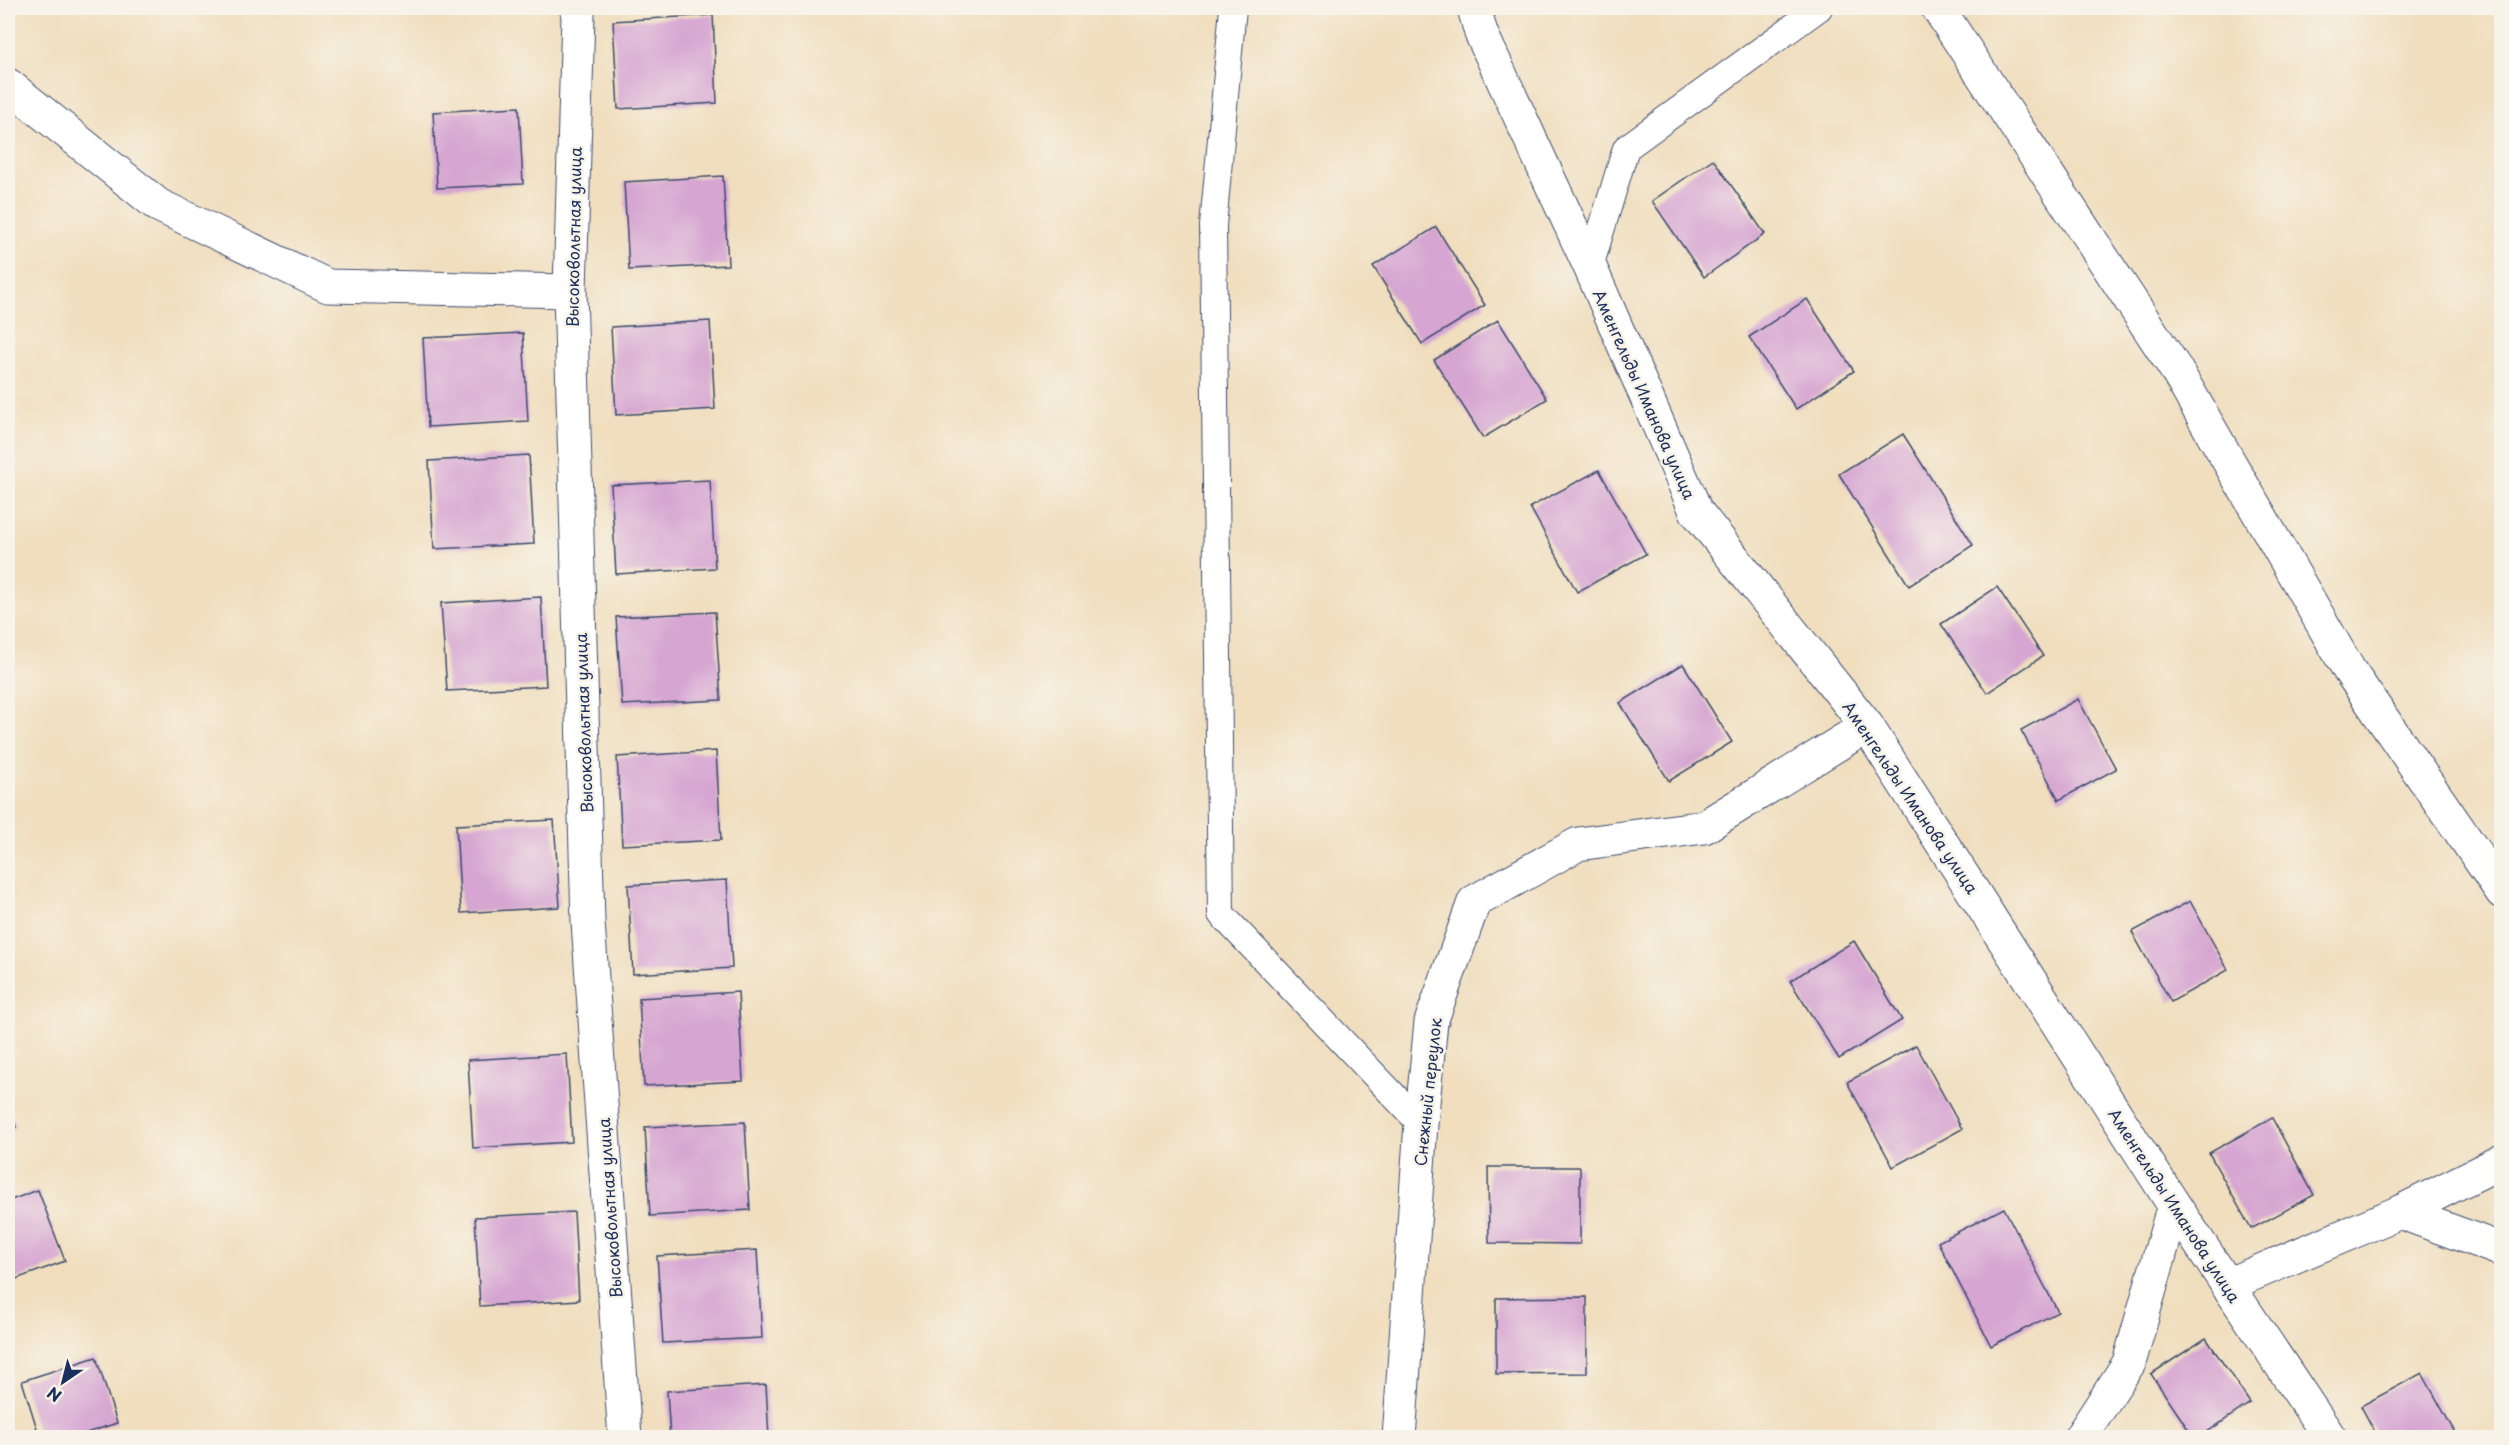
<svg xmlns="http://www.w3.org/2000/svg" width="2509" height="1445" font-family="'Playpen Sans',sans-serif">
<rect width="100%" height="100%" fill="#f7f3e8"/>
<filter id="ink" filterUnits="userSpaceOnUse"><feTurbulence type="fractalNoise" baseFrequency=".0167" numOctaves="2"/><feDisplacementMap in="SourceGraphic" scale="12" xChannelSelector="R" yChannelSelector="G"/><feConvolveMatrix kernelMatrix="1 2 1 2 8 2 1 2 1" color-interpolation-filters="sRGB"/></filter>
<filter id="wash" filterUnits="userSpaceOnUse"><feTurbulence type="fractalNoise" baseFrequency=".008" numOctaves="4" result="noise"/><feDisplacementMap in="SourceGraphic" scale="24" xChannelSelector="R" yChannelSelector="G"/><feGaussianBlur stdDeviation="1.35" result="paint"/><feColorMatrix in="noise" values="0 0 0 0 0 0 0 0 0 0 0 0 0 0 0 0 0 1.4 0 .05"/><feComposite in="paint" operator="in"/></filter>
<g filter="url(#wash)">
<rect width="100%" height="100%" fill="#f0debe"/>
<g id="blocks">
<g fill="#d6a5d2">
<path d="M713,15L717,103L618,109L613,21Z"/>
<path d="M519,107L523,184L437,188L433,112Z"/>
<path d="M1713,159L1765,234L1704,277L1652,201Z"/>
<path d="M723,176L728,265L629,270L624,182Z"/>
<path d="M1436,227L1485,305L1422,344L1373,266Z"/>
<path d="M1807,299L1854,371L1796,409L1749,337Z"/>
<path d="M1498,320L1547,399L1483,438L1434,360Z"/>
<path d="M710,321L715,409L616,415L611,327Z"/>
<path d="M523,333L528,421L428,427L423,338Z"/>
<path d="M1903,434L1973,545L1909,586L1839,474Z"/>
<path d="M529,455L534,544L434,549L429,461Z"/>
<path d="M1599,470L1646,554L1577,592L1530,507Z"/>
<path d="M710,480L715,568L616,574L611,485Z"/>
<path d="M1997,587L2043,656L1987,693L1941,624Z"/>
<path d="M541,597L546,686L447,691L441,603Z"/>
<path d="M715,612L721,700L622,705L616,617Z"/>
<path d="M1683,664L1732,742L1669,781L1620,703Z"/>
<path d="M2078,699L2116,769L2059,800L2021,730Z"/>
<path d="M716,751L721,840L622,845L617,757Z"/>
<path d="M554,820L560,907L461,913L456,825Z"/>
<path d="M727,880L732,968L633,974L628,885Z"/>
<path d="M2190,901L2228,970L2171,1002L2132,932Z"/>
<path d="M1854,941L1902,1020L1839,1059L1790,981Z"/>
<path d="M738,992L743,1081L644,1086L639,998Z"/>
<path d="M1916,1045L1962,1129L1893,1167L1847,1082Z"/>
<path d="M567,1054L572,1142L473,1148L468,1060Z"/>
<path d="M8,1110L16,1127L8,1131Z"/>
<path d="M2272,1118L2314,1195L2251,1229L2209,1153Z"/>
<path d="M745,1122L750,1210L650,1216L645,1127Z"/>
<path d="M1488,1167H1580V1244L1489,1243Z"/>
<path d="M38,1190L65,1261L8,1282V1201Z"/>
<path d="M2004,1208L2058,1312L1991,1346L1938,1242Z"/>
<path d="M574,1212L579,1300L480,1306L475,1217Z"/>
<path d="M757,1250L762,1338L663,1343L657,1256Z"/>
<path d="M1587,1297V1373L1496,1374V1298Z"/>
<path d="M2206,1338L2250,1403L2198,1438H2194L2151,1374Z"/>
<path d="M96,1357L117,1423L71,1438H40L22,1381Z"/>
<path d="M2422,1373L2458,1438H2378L2361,1406Z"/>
<path d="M766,1385L769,1438H670L667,1391Z"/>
</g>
</g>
</g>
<g filter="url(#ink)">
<use href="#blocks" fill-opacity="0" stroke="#3b496c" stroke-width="1.5"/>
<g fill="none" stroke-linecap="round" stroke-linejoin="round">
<defs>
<g id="service">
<path d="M1233,8L1213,226L1221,914L1421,1124"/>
<path d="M1590,267L1626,148L1819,8"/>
</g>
<g id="minor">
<path d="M576,8L578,15L570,291L588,922L625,1438"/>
<path d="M1474,8L1481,33L1590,267L1696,511L1867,726L2174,1205L2330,1438"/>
<path d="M1938,8L2175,368L2349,670L2502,892"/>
<path d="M8,85L158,205L328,286L570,291"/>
<path d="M2400,1212L2502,1161"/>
<path d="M2227,1285L2400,1212L2502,1250"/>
<path d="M1399,1438L1421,1124L1431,1022L1474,902L1578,844L1704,827L1867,726"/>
<path d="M2080,1438L2129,1363L2174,1205"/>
</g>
</defs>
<use href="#service" stroke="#3b496c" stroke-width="28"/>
<use href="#minor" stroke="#3b496c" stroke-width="35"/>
<use href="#service" stroke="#fff" stroke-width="26"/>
<use href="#minor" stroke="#fff" stroke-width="33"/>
</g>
</g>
<g text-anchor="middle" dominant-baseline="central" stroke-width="5" stroke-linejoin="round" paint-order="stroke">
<g font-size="16" fill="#1b2f5e" stroke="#f7f3e8">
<text transform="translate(573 237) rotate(-89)">Высоковольтная улица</text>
<text transform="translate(1645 394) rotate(66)">Аменгельды Иманова улица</text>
<text transform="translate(583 723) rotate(-92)">Высоковольтная улица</text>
<text transform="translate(1911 797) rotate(56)">Аменгельды Иманова улица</text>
<text transform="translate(1427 1092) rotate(-84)">Снежный переулок</text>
<text transform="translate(2175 1205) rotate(57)">Аменгельды Иманова улица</text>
<text transform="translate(609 1208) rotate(-94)">Высоковольтная улица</text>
</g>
</g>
<rect width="2509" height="1445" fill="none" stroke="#f7f3e8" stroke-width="30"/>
<g transform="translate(63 1382) rotate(215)" stroke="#f7f3e8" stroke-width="4.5" paint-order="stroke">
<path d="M0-4.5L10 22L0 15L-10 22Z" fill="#1b2f5e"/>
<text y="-9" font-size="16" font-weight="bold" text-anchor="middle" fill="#1b2f5e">N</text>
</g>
</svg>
